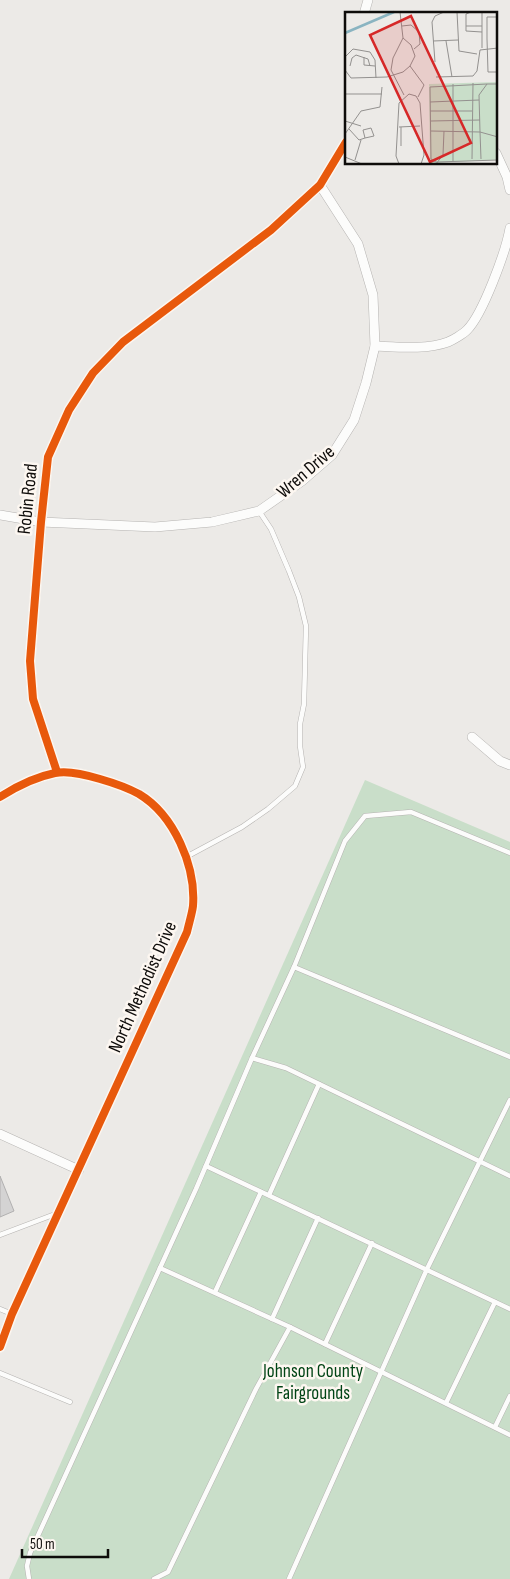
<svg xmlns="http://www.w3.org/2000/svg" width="510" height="1579" font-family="'Sofia Sans Condensed',sans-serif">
<rect width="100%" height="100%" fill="#eceae7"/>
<path fill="#c9dec9" d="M365,780L510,842V1579H9Z"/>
<path fill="#d4d3d3" stroke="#b1b0b0" d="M0,1176L14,1211L0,1217Z"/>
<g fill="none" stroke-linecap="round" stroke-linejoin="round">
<defs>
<g id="service">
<path d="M186,857L242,827L268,809L295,786L303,767L300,746V724L304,704L306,626L299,597L289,571L271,529L259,511"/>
<path d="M294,967L510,1057"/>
<path d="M252,1058L286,1068L510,1176"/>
<path d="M206,1166L510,1309"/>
<path d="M269,1195L319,1084"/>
<path d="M0,1235L58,1213"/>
<path d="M160,1268L290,1327L510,1435"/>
<path d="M215,1292L261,1192"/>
<path d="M0,1309L12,1314"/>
<path d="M272,1319L318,1218"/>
<path d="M325,1344L372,1243"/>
<path d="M0,1373L70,1402"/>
<path d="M446,1403L495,1302"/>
<path d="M495,1427L510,1396"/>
<path d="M29,1579L27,1566L30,1553L196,1189L252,1058L294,967L345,841L365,816L411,812L510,853"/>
<path d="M154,1579L168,1572L256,1389L290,1327"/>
<path d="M289,1579L427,1269L510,1100"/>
</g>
<g id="minor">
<path d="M364,14L368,0"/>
<path d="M496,153L507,177L510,190"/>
<path d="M375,346C398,347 426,350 448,342C453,340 463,334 467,330C483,314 506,251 510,228"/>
<path d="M0,515L41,522L155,527L212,522L259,511L302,481L332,455L354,420L366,383L375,346L373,295L358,244L320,185"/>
<path d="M472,737L500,761L510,765"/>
<path d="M57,772L33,699L30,661L41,522L48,457L69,410L93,373L123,342L271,230L320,185L346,142"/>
<path d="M0,797C17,786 35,777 55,773C69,770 87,775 100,779C114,783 126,787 139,794C174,815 196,866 193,906C192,914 189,923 187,932L12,1314L0,1347"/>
<path d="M0,1134L79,1170"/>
</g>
</defs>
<use href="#service" stroke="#b5b3b1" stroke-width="5.5"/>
<use href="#minor" stroke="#b5b3b1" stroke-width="10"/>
<use href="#service" stroke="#fcfcfb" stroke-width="4.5"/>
<use href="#minor" stroke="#fcfcfb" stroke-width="9"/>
<defs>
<g id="cycleway">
<path d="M57,772L33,699L30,661L41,522L48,457L69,410L93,373L123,342L271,230L320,185L346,142"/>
<path d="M0,797C17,786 35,777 55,773C69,770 87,775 100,779C114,783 126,787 139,794C174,815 196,866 193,906C192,914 189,923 187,932L12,1314L0,1347"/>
</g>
</defs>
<use href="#cycleway" stroke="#fdf7f1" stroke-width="11"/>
<use href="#cycleway" stroke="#e8590c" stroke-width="8"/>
</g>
<g text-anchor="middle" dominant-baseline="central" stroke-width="5" stroke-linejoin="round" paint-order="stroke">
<g font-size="19" fill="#0e0c0a" stroke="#fdf7f1">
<text transform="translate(306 472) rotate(-41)">Wren Drive</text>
<text transform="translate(28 499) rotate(-84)">Robin Road</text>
<text transform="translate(143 987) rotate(-66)">North Methodist Drive</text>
</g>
<g font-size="19" fill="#004415" stroke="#fdf7f1">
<text x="313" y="1371">Johnson County<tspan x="313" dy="22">Fairgrounds</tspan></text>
</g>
</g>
<g transform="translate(345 12)">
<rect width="152" height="152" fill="#eceae7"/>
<path d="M152,70V148L85,151L84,72Z" fill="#c9dec9"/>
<path fill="none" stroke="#8ab4c1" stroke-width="2.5" d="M0,21L49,0"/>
<path fill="none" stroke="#93918f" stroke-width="1" d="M55,0L58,26L48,46L46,58L59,83M112,0L114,39L132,42M137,0V36M153,5H142V27L143,60H153M57,14L66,13L74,20L75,32L69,37M121,14V2L126,0M137,14H121V19L137,20M88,29L113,28M101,29L107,65M0,45L8,37L25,40L30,48L31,66M19,45V53L30,54M90,50L87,10L90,4L99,0M5,54L7,46L11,43L23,47L25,54M65,54L79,73L73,85M0,58L6,66L42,65L58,60L65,54L70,44L66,33L58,26M91,65L128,64L132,59L135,38L153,36M142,72L85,75L86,147L91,150L153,148M153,72H142L134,83L135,120L153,125M0,82H37M85,90L134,88M85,99H127M0,109L16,114M86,109L135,108M54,115L75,114M56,115V134M4,117L14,128L20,126L18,118L26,116L29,124L20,126M86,119L135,120L136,147M0,122L16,99L35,95L37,75M0,145L17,152M127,147L128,71M10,148L16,128M108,149V72M54,152L51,144L54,91L64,82L71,84L75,91L79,143L76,152M91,152L98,143L99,119"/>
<path fill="#d62828" fill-opacity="0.15" stroke="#d62828" stroke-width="2.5" d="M66,4L126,131L85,150L25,23Z"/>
<rect width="152" height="152" fill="none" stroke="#0e0c0a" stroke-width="2.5"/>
</g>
<path d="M22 1549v8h86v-8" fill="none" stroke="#0e0c0a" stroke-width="2.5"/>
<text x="30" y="1549" font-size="15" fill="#0e0c0a" stroke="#fdf7f1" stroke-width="4" paint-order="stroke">50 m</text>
</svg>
